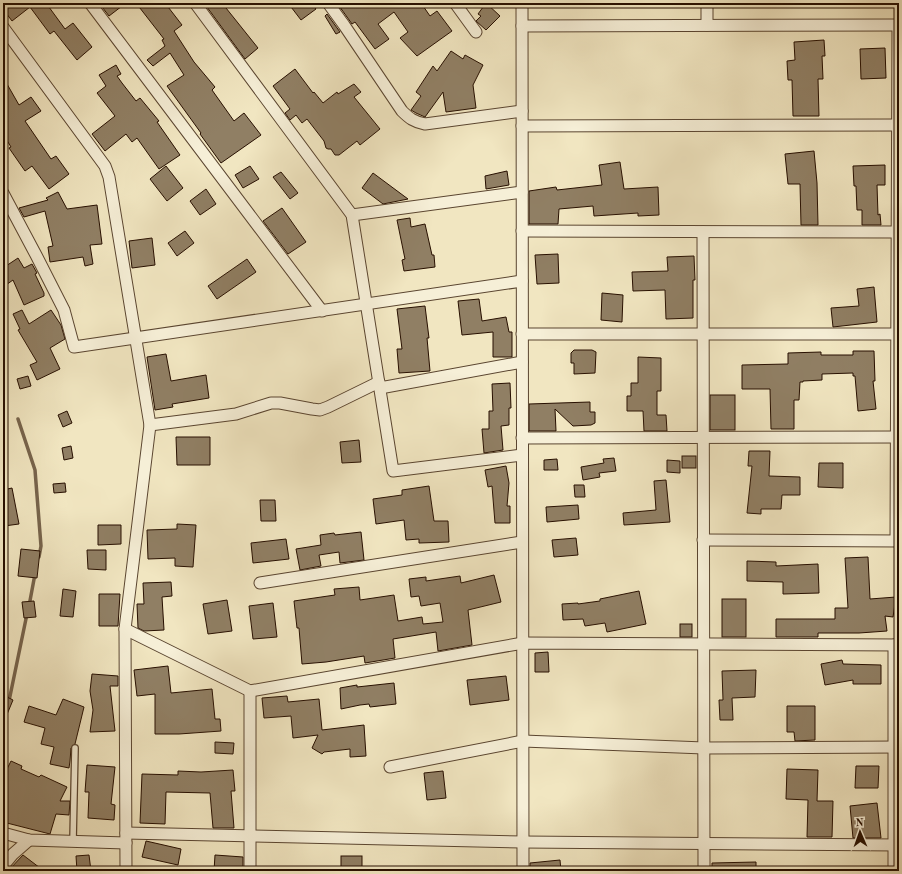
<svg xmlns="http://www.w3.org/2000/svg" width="902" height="874" font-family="'Old Standard TT',serif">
<rect width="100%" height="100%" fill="#f1e6c1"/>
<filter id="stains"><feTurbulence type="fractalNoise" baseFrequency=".005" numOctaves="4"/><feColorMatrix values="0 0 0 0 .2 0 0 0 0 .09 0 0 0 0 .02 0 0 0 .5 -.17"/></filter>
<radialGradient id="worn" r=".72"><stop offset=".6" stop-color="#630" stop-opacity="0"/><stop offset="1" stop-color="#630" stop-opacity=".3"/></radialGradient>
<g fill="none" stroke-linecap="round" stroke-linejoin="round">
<g stroke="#77644c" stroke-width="3.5">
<path d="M18,419L35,470L41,546L39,557"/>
<path d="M29,606L35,574"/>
<path d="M9,701L27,614"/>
</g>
</g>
<g fill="#907f64" stroke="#270f00">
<path d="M3,3H46L65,29L73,23L92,47L77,60L54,31L50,34L30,7L12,21L3,9Z"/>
<path d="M99,3H126L109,16Z"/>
<path d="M136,3H165L182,25L174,31L194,62L215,87L212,90L234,121L244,113L261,135L221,163L200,134L201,133L167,86L184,75L170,53L153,66L147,60L165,46L162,40L164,39Z"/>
<path d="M204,3H222L258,48L245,59Z"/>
<path d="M288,3H312L316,9L301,20Z"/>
<path d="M337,3H421L430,16L437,11L452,31L417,56L400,38L408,32L394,12L378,24L389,39L375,49L355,22L352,24Z"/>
<path d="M486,3L500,16L486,30L476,21L481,16L478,14Z"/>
<path d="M327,14L340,32L336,34L325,16Z"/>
<path d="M824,40L825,56H822L823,79H818L819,116H793L792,80H788L787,61L795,60L794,42Z"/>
<path d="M885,48L886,78L861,79L860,49Z"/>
<path d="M451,51L463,59L465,55L483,65L473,85L476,108L446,112L443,92L425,117L416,113L411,110L421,96L416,92L433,66L437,71Z"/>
<path d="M116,65L121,74L117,76L122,83L136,101L140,98L159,121L157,122L180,155L159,169L137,138L132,142L126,134L105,151L92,134L115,116L97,93L106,86L99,75Z"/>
<path d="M295,69L313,93L314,92L323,103L337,92L338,94L354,84L361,92L354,97L380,129L360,145L357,141L339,155H335L331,149H328L326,148L324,141L307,119L302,123L296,115L290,120L285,113L290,109L273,86Z"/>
<path d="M3,77L19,105L31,97L41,111L25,121L51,159L56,156L69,174L49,189L32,166L25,171L9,148L11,147L3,134Z"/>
<path d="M814,151L817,183L818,225H801L800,184H788L785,154Z"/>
<path d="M620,162L624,189L658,187L659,215L638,216V213L594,216L593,206L559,209L558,224H529V191L556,187L557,190L602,185L599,165Z"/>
<path d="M885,165V185H877L878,215L880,214L881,225H862V210H857L856,186H854L853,166Z"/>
<path d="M166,166L183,188L167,201L150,179Z"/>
<path d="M250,166L259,179L243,188L235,175Z"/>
<path d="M507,171L509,185L486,189L485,176Z"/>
<path d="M281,172L298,193L290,199L273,177Z"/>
<path d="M373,173L408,199L383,204L362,188Z"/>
<path d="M206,189L216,204L200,215L190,201Z"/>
<path d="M58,192L67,209L97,205L102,244L90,245L93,264L85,266L83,257L50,262L48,247L53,246L45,211L24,217L19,208L48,200L46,198Z"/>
<path d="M282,208L306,242L288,254L263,221Z"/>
<path d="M410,218L411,227L425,224L432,255H434L435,267L404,271L402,260L405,259L397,220Z"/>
<path d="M185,231L194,243L177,256L168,243Z"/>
<path d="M152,238L155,265L132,268L129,241Z"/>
<path d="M558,254L559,283L537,284L535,255Z"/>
<path d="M694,256L695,280H693V318L666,319L665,290L633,291L632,272L668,271L667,257Z"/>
<path d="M18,258L24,268L32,264L37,273L35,274L44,293V296L24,305L13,280L3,287V268Z"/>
<path d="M247,259L256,272L217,299L208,286Z"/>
<path d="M874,287L877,322L833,327L831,308L859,306L857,289Z"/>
<path d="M602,293L623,295L622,322L601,320Z"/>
<path d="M479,299L482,321L506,317L509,332H512V357H493V332L462,335L458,301Z"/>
<path d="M425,306L429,338H427L430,371L399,373L397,349H402L397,309Z"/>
<path d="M22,310L29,324L51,310L61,325L65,339L50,348L60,369L37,380L30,365L37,362L18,330L20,329L13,314Z"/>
<path d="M574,350H592L596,352L595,373L574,374V363H571V353Z"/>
<path d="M853,351H874L875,381H873L876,409L858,411L855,376H853V373L822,374V380L803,381V382H800L799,400H794V429H771L770,389H742V365L788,364V353L821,352V355H853Z"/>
<path d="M166,354L171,381L206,375L209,398L172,404L173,407L155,410L147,357Z"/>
<path d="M638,357L661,358V391H657V415H666L667,431H644L643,411H627V396H631V383H638Z"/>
<path d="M28,376L31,386L20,389L17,379Z"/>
<path d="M510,383L511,408H509V425L501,426L503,450L484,453L482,429H489V411H493L492,384Z"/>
<rect x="710" y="395" width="25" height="35"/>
<path d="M590,402V412H595V423L591,425L573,426L555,409L556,431H529V404Z"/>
<path d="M67,411L72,423L63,427L58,415Z"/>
<path d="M176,437H210V465H177Z"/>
<path d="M359,440L361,462L342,463L340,442Z"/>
<path d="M71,446L73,458L64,460L62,448Z"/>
<path d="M749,451H770L769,476L800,477V495H782L781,509H761V514L747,513L752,466H748Z"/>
<rect x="682" y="456" width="14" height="12"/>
<path d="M614,458L616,471L599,473L600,477L583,480L581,467L604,463L603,459Z"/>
<path d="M557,459L558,470H544V460Z"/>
<path d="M667,460L680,461V473L667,472Z"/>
<path d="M819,463H843V488L818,487Z"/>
<path d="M506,466L509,483L507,506H510V523H495L492,486L488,487L485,470Z"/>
<path d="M666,480L670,522L624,525L623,513L656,510L654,481Z"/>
<path d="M65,483L66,492L54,493L53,484Z"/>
<path d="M574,485H584L585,497H575Z"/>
<path d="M429,486L434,521H448L449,542L419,543V539L406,540L404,520L376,524L373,499L402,495V490Z"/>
<path d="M12,488L19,524L4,526L3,520V490Z"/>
<path d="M260,500H275L276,521H261Z"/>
<path d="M578,505L579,519L547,522L546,507Z"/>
<path d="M177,524L196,525L193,567L175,566V558L148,559L147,530L177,529Z"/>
<path d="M98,525H121V544L98,545Z"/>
<path d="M361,532L364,560L340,563L339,552L319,555L321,566L300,570L296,549L321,545L320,535L334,533L335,535Z"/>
<path d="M576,538L578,555L554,557L552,540Z"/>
<path d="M286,539L289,559L253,563L251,543Z"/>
<path d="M21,549L40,551L37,578L18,576Z"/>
<path d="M87,550H106V570L88,569Z"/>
<path d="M868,557L870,599L896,597L893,617L885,616L887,631L859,633H818V637H776V619H835V608H848L845,558Z"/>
<path d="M747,561L776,562V566L818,564L819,593L783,594V582L747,581Z"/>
<path d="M494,575L501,602L468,610L472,645L438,651L436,632L393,639L395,658L365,663L364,656L326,662L302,664L299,628H297L294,601L335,595L334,589L359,587L360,600L394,595L398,621L422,617L423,624L443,622L440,603L421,606L419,596L411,597L409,579L426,577V581L460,576L461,583Z"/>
<path d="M171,582L172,596L162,597L164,630L144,631L138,628L137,604H144L143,583Z"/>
<path d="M63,589L76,591L73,617L60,616Z"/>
<path d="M639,591L646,624L607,632L605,623L585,626L583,619L563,620L562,604L578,603V604L600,601V599Z"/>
<path d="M99,594H120L118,626H99Z"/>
<rect x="722" y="599" width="24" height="38"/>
<path d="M227,600L232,631L208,634L203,604Z"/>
<path d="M34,601L36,617L24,618L22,602Z"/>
<path d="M273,603L277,637L253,639L249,606Z"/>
<rect x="680" y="624" width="12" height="13"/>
<path d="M548,652L549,672H535V653Z"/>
<path d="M842,660L843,664L881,665V684H853V680L825,685L821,664Z"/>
<path d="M168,666L171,693L212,689L215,719H220L221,731L179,734H155V694L137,696L134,670Z"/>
<path d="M756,670L755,697L732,698L733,720H720L719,700H723L722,671Z"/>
<path d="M92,674L118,676V686H110L115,731L90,732L93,710L90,691Z"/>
<path d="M506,676L509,700L470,705L467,680Z"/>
<path d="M394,683L396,704L370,707L369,704L360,705L341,709L340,688L357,685V687Z"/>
<path d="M3,695L13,700L3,724Z"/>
<path d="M287,696L288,702L319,699L322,730L364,725L366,756L350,757V749L324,752L322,754L312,748L318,735L293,738L291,716L264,718L262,698Z"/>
<path d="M63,699L84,707L75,744L71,748L70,761L69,768L50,764L54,747L41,744L45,728L24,722L29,706L56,715Z"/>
<path d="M787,706H815V740L795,741L794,732H787Z"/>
<path d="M215,742L234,743L233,754L215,753Z"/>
<path d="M11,761L22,766L21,769L39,777L41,775L67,787L60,801H70L69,815L56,814L50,834L3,822V777Z"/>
<path d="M87,765L115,767L111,804L115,805L114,820L88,818L89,792H85Z"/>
<path d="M856,766H879L878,788H855Z"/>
<path d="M787,769L818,770L817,801H833L832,837H807L808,800L786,799Z"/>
<path d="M233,770L235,791H231L234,828H213L210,793L166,792L165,824L140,823L142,774L178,775V771L201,772Z"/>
<path d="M443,771L446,798L427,800L424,773Z"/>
<path d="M877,803L881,838H853L850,806Z"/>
<path d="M146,841L181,849L178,865L142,857Z"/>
<path d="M23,855L44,871H8Z"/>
<path d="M89,855L91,871H77L76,856Z"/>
<path d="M215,855L243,857V871H214Z"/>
<rect x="341" y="856" width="21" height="15"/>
<path d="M560,860L561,871H530V863Z"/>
<path d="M756,862V871H712V863Z"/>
</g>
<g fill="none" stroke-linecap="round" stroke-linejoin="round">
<defs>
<path id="service" d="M73,841L75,748"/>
<g id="minor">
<path d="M90,3L322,311"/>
<path d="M195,3L352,215L393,471L522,455"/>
<path d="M328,3L344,25L402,111C409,118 414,122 425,124L522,111"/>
<path d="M455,3L476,32"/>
<path d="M522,3L523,871"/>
<path d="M707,3V25"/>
<path d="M522,26L899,25"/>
<path d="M3,27L105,166L109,177L150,425L125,629L126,871"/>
<path d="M522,126L899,125"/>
<path d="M3,193L36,255L64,310L74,347L522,281"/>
<path d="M352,215L522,192"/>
<path d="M522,231L899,232"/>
<path d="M703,232L704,871"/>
<path d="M522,334H899"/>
<path d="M380,388L522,362"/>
<path d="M150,425L236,414L271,403H280L312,409L320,410L328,407L379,382"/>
<path d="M522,438L899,437"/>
<path d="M703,540L899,541"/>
<path d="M896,541L898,25"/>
<path d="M260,583L522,542"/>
<path d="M125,629L250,691L523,643L899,645"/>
<path d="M894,645V871"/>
<path d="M390,767L523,741L704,748L899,747"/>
<path d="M3,833L29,840L126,843"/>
<path d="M126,833L523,842L899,845"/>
<path d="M3,866L13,854L29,840"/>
<path d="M250,871V691"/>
</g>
</defs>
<use href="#service" stroke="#5a4530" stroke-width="8"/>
<use href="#minor" stroke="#5a4530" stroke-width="13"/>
<use href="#service" stroke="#f6efd7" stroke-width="5.5"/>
<use href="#minor" stroke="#f6efd7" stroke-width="11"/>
</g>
<rect width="902" height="874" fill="none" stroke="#f1e6c1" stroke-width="16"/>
<rect x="4" y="4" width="894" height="866" fill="none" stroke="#270f00" stroke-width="2"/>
<rect x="8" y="8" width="886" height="858" fill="none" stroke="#270f00"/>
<g transform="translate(860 832) rotate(358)" stroke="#f6efd7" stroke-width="3" paint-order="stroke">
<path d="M0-3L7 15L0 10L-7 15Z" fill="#270f00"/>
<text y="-6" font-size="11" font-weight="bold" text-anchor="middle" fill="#270f00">N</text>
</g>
<rect width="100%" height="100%" filter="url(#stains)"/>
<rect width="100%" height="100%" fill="url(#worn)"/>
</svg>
